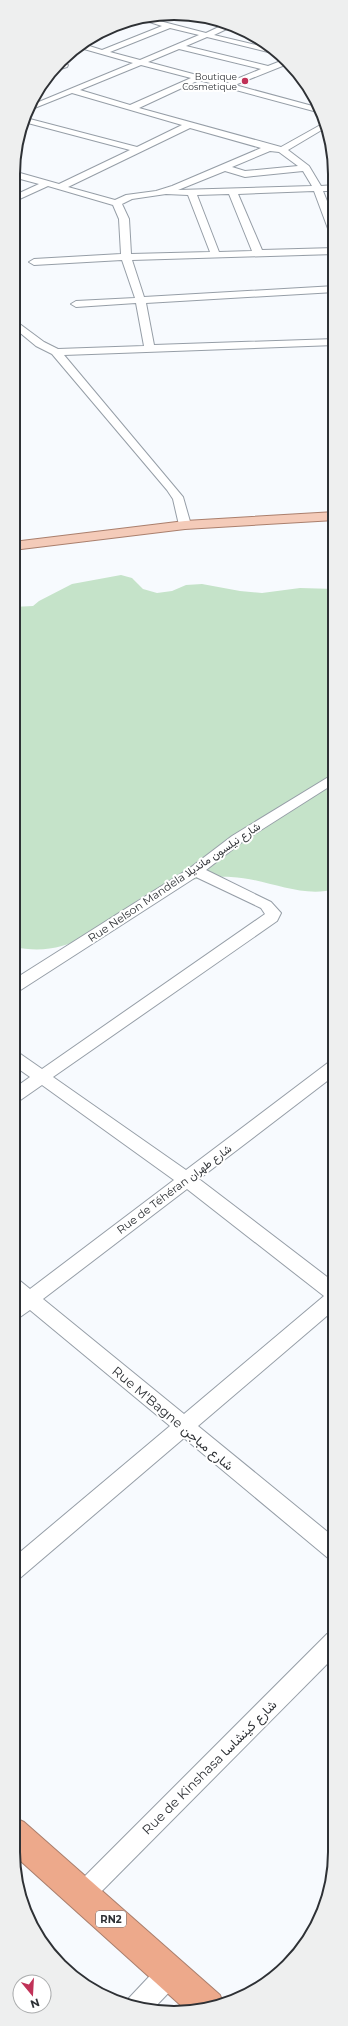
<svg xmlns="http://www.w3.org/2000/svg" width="348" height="2026" font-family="Montserrat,Vazirmatn,sans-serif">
<rect width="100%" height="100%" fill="#f7fafe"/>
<path fill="#c5e3c9" d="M121,575L132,578L143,589L157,593L172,591L186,585L202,584L240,591L262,593L300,588L335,589V889C301,899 265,878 231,877C214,876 193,879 176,883C158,886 143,896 128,907C90,935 64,957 13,947V607L33,606L39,601L72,584Z"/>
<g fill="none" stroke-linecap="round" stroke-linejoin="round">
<defs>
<g id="minor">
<path d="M148,18L206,33L225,24L233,26L214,35L273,49L280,55L207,37L186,46L268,66L286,59L290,63L235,85L320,108L321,113L199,80L139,108L281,147L324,123L325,128L288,150L309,166L321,186L335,185V191H323L335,221V237L330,234L314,191L238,194L262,250L335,248V254L132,260L144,297L335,286V292L146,303L154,345L335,339V345L64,355L183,497L191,525L185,529L179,525L173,499L167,490L52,354L36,346L13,327V319L44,342L58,349L144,346L136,303L76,307L71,304L76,301L135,298L122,260L34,265L29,262L34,259L121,254L119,219L113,205L48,186L13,202V196L39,184L13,177V171L59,184L130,150L24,122L26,118L137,147L182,125L72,93L27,111L29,106L133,63L77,47L83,44L102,50L162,26L140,19ZM170,28L199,35L140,60L110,52ZM179,49L261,69L227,83L148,62ZM141,65L191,78L130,105L80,90ZM190,128L261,148L172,186L156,191L126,195L115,200L68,187ZM270,151L279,152L298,166L245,171L232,167ZM225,171L245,177L303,171L312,186L178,190ZM166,194L188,195L210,252L131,254L129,219L122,204L132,199ZM229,194L252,251L219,252L197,195Z"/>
<path d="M62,60L68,65L67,67L54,71Z"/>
<path d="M335,773V783L242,842L206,870L271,902L281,913L277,921L53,1077L186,1170L329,1062L335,1060V1075L199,1179L335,1283V1309L198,1426L335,1538V1560L328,1558L184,1438L20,1578L13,1580V1558L170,1426L30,1310L20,1317L13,1319V1302L17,1299L13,1296V1278L19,1280L30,1289L174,1180L42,1085L19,1101L13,1103V1089L30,1077L13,1065V1051L19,1053L42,1069L265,914L261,908L196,877L19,991L13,992V980L190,868L232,836ZM187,1189L324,1296L184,1414L43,1299Z"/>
<path d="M335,1631V1656L91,1902L83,1906L75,1902L71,1894L75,1886L327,1634Z"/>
<path d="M170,1961L179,1964L182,1973L179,1982L152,2010L127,2004L129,1998L161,1964Z"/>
</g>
<path id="major" d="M335,512V520L185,529L13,550V542L185,521Z"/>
<path id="highway" d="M13,1817L24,1822L220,1995L224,2005L186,2010L14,1855Z"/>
</defs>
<use href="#minor" stroke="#969ea7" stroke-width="2"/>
<use href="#major" stroke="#aa7f6d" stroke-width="2"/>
<use href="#highway" stroke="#aa7f6d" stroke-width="2"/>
<use href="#minor" fill="#fff" fill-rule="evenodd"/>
<use href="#major" fill="#f4cbb9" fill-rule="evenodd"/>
<use href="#highway" fill="#eda98b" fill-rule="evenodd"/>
</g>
<circle fill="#c13258" stroke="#fff" stroke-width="1.5" cx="245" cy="81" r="4"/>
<g text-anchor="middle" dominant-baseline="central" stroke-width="4" stroke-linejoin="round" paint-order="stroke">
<g font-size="9" fill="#2e3135" stroke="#fff" text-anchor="end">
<text x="237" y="76">Boutique<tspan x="237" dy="10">Cosmetique</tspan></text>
</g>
<rect fill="#fff" stroke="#6d6f72" stroke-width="1" x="96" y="1911" width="30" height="16" rx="3"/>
<g font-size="10" font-weight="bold" fill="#2e3135">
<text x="111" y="1919">RN2</text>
</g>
<g font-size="11" fill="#2e3135" stroke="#fff">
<text transform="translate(174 882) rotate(-34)">Rue Nelson Mandela شارع نيلسون مانديلا</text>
<text transform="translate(174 1189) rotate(-37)">Rue de Téhéran شارع طهران</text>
</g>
<g font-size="13" fill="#2e3135" stroke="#fff">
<text transform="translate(173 1418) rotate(40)">Rue M'Bagne شارع مباجن</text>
<text transform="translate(209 1767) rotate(-45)">Rue de Kinshasa شارع كينشاسا</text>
</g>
</g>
<path d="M0 0H348V2026H0ZM174 20H174A154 154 0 0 1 328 174V1852A154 154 0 0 1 174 2006H174A154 154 0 0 1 20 1852V174A154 154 0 0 1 174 20Z" fill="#eeefef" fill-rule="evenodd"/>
<path fill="none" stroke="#2e3135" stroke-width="2" d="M174 20H174A154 154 0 0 1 328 174V1852A154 154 0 0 1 174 2006H174A154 154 0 0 1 20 1852V174A154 154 0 0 1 174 20Z"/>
<g transform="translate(32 1994) rotate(162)"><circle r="19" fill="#ffffff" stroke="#abadae"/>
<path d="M0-3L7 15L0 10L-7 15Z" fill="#c13258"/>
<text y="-6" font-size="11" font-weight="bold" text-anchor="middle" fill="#2e3135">N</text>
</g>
</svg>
